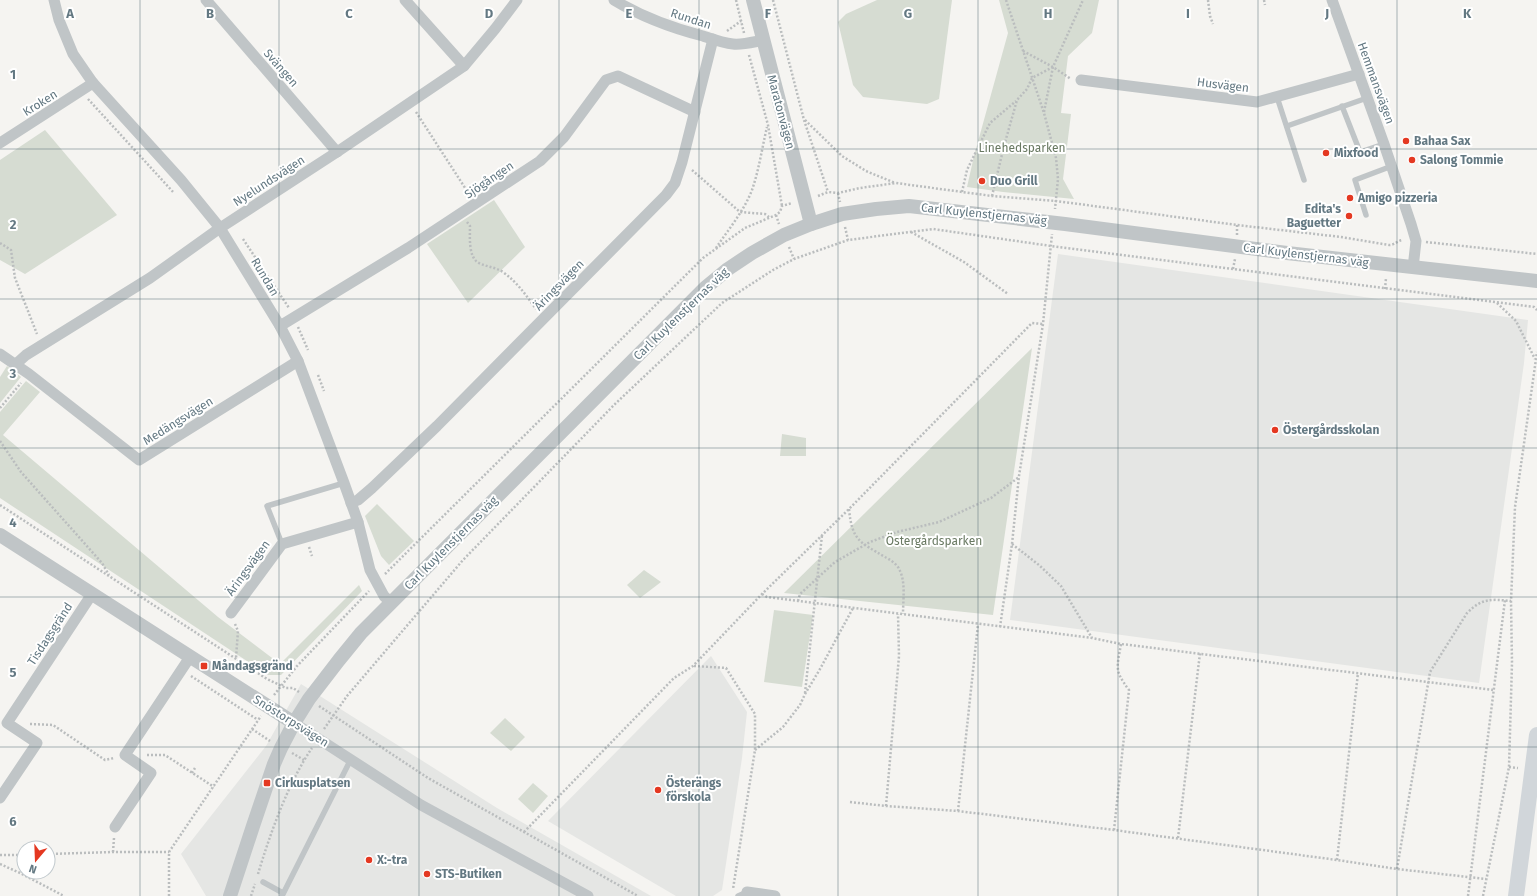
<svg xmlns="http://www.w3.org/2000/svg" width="1537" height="896" font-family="'Fira Sans',sans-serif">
<rect width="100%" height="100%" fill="#f5f4f1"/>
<g fill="#e5e6e4">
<path d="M1058,254L1528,320L1524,363L1479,683L1010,620Z"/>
<path d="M711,656L747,712L742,758L722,890L713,896H676L548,821Z"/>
<path d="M301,684L497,808L651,896H206L181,854L266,746Z"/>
</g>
<g fill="#d6dcd2">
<path d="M877,0H952L939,99L927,104L863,97L853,85L838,22L846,14Z"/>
<path d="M999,0H1099L1092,33L1068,56L1061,113L1071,114L1063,179L1074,199L1003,192L967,187L974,156L1008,33Z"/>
<path d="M45,130L117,215L25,274L0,260V160Z"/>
<path d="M494,200L525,247L468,303L427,244Z"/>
<path d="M1032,348L993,615L784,593Z"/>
<path d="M7,366L21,377L0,403V377Z"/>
<path d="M26,381L40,392L3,435L218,617L280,664L359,585L362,591L281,675H268L0,498V412Z"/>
<path d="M782,434L806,438V456H780Z"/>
<path d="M377,504L414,541L389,565L381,556L365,516Z"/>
<path d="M644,570L661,582L640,598L627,585Z"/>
<path d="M774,610L813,615L802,687L764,682Z"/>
<path d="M505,718L525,737L511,751L490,733Z"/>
<path d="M533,783L548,796L533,813L518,799Z"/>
</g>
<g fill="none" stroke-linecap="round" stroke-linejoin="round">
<g stroke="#babdbe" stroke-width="2.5" stroke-dasharray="2 2" stroke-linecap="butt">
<path d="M736,0L744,33"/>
<path d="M773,0L804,120L828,192"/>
<path d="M1006,0L1044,113L1056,158L1058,179L1055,209"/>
<path d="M1208,0L1210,16L1213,24"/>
<path d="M1264,0L1265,5"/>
<path d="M727,31L741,21"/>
<path d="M1023,51L1053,67L1071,79"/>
<path d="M749,55L768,125L782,206"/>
<path d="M88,99L174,193"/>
<path d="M416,112L469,194"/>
<path d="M1044,112L1053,67L1083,0"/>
<path d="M805,120L842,156L866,171L895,183"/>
<path d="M692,170L740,212L765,214L769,217"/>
<path d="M962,192L967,170L990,123L1016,101"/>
<path d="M838,193L840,202"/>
<path d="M818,196L828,192L838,193L860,188L896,183L992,196L1056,201L1237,225L1341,237L1389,245C1395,245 1398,240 1403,240"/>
<path d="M992,196L1004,146L1017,100L1027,89L1032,78L1053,67"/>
<path d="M776,215L779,224"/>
<path d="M467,222L470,226C470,236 468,258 479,263C487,267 495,267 503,272C518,283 525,294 536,309"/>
<path d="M845,227L848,240"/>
<path d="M911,232L964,262L1008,294"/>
<path d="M1237,235V225"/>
<path d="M243,239L289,308"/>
<path d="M1426,242L1537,254"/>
<path d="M0,243L11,250L15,278L37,334"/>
<path d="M789,247L794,259"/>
<path d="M716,248C728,230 744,211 752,190C759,170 762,148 767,127"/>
<path d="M1233,269L1235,259"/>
<path d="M1385,289L1386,278"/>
<path d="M1497,303L1516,321L1535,359"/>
<path d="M298,327L308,350"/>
<path d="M318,375L324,391"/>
<path d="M0,408L21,383"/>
<path d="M0,441L21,472L102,563L109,575"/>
<path d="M0,505L267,679L286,688H293L299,692"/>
<path d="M849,509C852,541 860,542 885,557C889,559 897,564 899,569C906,581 903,600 903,614"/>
<path d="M1012,544L1039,565L1061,586L1092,638"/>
<path d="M309,547L312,556"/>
<path d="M385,574L703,258L745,228L776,215L780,212L782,206L792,203"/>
<path d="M762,594L767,597L798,601L1092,638L1121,644L1493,690"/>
<path d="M798,601L800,594L835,562L870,542L897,532L939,522L991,498L1019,477"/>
<path d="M235,624L238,631L236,658"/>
<path d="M1000,627L1012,544L1019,476L1043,324L1052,234"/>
<path d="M694,666L726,668L755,714V750L733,889"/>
<path d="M191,676L258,720"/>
<path d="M805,693L822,535"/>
<path d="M274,695L297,666L369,591"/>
<path d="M319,706L428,778L638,896"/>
<path d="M30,724L53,725L105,760L114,758"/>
<path d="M252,729L270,741"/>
<path d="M324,729L347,696L463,560L615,404L722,303L773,270L794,259L828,247L848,240L933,229L1051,246L1534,307L1537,310"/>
<path d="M755,750L783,727L800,705L805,694L820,669L853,608"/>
<path d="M292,753L304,760"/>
<path d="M147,755H165L214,787"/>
<path d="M1509,767L1518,768"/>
<path d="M192,773L195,768"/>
<path d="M850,802L886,806L958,811L1114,830L1337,860L1397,869L1486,879"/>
<path d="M886,806L899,656L898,614"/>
<path d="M958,811L978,624"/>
<path d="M1114,830L1129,690C1114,670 1117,668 1121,644"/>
<path d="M524,832L674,678L693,666L762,594L849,509L1032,323L1043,324"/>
<path d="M1178,838L1200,653"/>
<path d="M113,852L114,838"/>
<path d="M48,854L113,852H169"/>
<path d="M0,855H24"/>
<path d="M1337,860L1358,673"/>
<path d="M0,864L20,873L64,896"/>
<path d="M1397,869L1430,672L1467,613C1482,598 1491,599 1511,601"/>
<path d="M258,874C270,834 288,783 312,748"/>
<path d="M169,896V852L261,716"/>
<path d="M251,896L255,884"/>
<path d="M1468,896L1505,600"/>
<path d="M1483,896L1509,767L1512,663L1511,601L1515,507L1537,352"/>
</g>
<g stroke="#c0c5c7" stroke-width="5.5">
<path d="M1277,97L1304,180"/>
<path d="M1342,106L1360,152L1384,144"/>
<path d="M1287,126L1367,98"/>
<path d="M1366,215L1355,180L1392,166"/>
<path d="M282,544L267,506L344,483"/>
<path d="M263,882L283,893"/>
<path d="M282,896L351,759"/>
<path d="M738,896L747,892"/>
</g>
<g stroke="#c0c5c7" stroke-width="11">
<path d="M54,0L59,20L73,54L93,83L181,180L220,228L280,326L298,361L344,483L358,522L370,570L384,596L391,603"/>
<path d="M206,0L337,152"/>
<path d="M405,0L464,66"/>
<path d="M614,0C642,17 672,28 703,36C712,39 723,43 733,44C743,45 753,42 764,40"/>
<path d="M1332,0L1384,144L1411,224L1416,241L1413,268"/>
<path d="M1081,80L1257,102L1359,74"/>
<path d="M0,143L93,83"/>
<path d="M280,326L408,248L540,161L564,137L606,80L618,76L695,112"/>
<path d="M0,354L29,374L139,460L298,361"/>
<path d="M16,364L26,355L150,278L220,228L337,152L464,66L495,29L517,0"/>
<path d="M351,503L358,500L372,488L437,426L666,195L675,183L682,162L713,39"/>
<path d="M231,613L282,544L358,522"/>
<path d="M294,723L421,805L588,896"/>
<path d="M0,798L37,743L7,723L92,594"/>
<path d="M115,827L151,773L125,755L190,657"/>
<path d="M747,892L775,896"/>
</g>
<g stroke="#c0c5c7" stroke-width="14">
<path d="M753,0L811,224"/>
<path d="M0,535L294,723"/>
<path d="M230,896L253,826L274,764L281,748L294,723L309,699L339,660L361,633L705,288L728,269L752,253L784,235L811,224L842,214L876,209L909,206L1065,224L1287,253L1537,281"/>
</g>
<path stroke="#d1d6da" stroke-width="16" d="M1516,896L1537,735"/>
</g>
<path fill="none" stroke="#637882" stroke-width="1" stroke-opacity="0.55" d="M140,0V896M279,0V896M419,0V896M559,0V896M699,0V896M838,0V896M978,0V896M1118,0V896M1258,0V896M1397,0V896M0,149H1537M0,299H1537M0,448H1537M0,597H1537M0,747H1537"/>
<g fill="#e43821" stroke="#fff" stroke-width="1.5">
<circle cx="1406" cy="141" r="4"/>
<circle cx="1326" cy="153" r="4"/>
<circle cx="1412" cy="160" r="4"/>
<circle cx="982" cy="181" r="4"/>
<circle cx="1350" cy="198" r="4"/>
<circle cx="1349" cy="216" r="4"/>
<circle cx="1275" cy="430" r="4"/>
<rect x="200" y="662" width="8" height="8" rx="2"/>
<rect x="263" y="779" width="8" height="8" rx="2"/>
<circle cx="658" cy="790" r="4"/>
<circle cx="369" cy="860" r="4"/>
<circle cx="427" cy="874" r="4"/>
</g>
<g text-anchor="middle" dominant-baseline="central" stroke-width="4" stroke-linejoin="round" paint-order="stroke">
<g font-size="12" fill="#637882" stroke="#fff">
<text transform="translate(691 19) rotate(18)">Rundan</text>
<text transform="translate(281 68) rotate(49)">Svängen</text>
<text transform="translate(1376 83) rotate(70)">Hemmansvägen</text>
<text transform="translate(1223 85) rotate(7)">Husvägen</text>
<text transform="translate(40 103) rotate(-32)">Kroken</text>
<text transform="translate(781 112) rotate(75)">Maratonvägen</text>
<text transform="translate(489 180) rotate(-34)">Sjögången</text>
<text transform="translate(269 181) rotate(-33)">Nyelundsvägen</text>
<text transform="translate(984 214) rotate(6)">Carl Kuylenstjernas väg</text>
<text transform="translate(1306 255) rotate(7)">Carl Kuylenstjernas väg</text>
<text transform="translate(265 277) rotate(59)">Rundan</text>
<text transform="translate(559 285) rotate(-46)">Äringsvägen</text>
<text transform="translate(681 314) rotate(-44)">Carl Kuylenstjernas väg</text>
<text transform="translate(178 421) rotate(-32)">Medängsvägen</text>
<text transform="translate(451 543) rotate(-45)">Carl Kuylenstjernas väg</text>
<text transform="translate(248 568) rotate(-54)">Äringsvägen</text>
<text transform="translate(50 634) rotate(-57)">Tisdagsgränd</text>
<text transform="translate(291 721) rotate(32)">Snöstorpsvägen</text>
</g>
<g font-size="12" font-weight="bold" fill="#637882" stroke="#fff" text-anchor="start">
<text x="1414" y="141">Bahaa Sax</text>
<text x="1334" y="153">Mixfood</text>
<text x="1420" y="160">Salong Tommie</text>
<text x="990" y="181">Duo Grill</text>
<text x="1358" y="198">Amigo pizzeria</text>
<text x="1341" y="209" text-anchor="end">Edita's<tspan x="1341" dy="14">Baguetter</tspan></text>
<text x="1283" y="430">Östergårdsskolan</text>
<text x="212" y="666">Måndagsgränd</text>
<text x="275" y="783">Cirkusplatsen</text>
<text x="666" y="783">Österängs<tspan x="666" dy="14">förskola</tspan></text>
<text x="377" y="860">X:-tra</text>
<text x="435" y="874">STS-Butiken</text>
</g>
<g font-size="12" fill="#697962" stroke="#fff">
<text x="1022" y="148">Linehedsparken</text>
<text x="934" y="541">Östergårdsparken</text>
</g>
</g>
<g font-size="13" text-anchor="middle" font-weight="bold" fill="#637882" stroke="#fff" stroke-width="4" stroke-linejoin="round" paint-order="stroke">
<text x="70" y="18">A</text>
<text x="210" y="18">B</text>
<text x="349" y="18">C</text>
<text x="489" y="18">D</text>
<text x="629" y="18">E</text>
<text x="768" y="18">F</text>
<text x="908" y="18">G</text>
<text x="1048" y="18">H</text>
<text x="1188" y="18">I</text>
<text x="1327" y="18">J</text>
<text x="1467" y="18">K</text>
<text x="13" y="79">1</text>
<text x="13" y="229">2</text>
<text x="13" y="378">3</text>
<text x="13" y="527">4</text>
<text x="13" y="677">5</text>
<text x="13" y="826">6</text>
</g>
<g transform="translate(36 860) rotate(199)"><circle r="19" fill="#ffffff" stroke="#c1c9cd"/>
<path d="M0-3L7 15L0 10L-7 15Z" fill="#e43821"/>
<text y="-6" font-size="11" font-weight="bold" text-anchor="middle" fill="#637882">N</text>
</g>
</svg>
